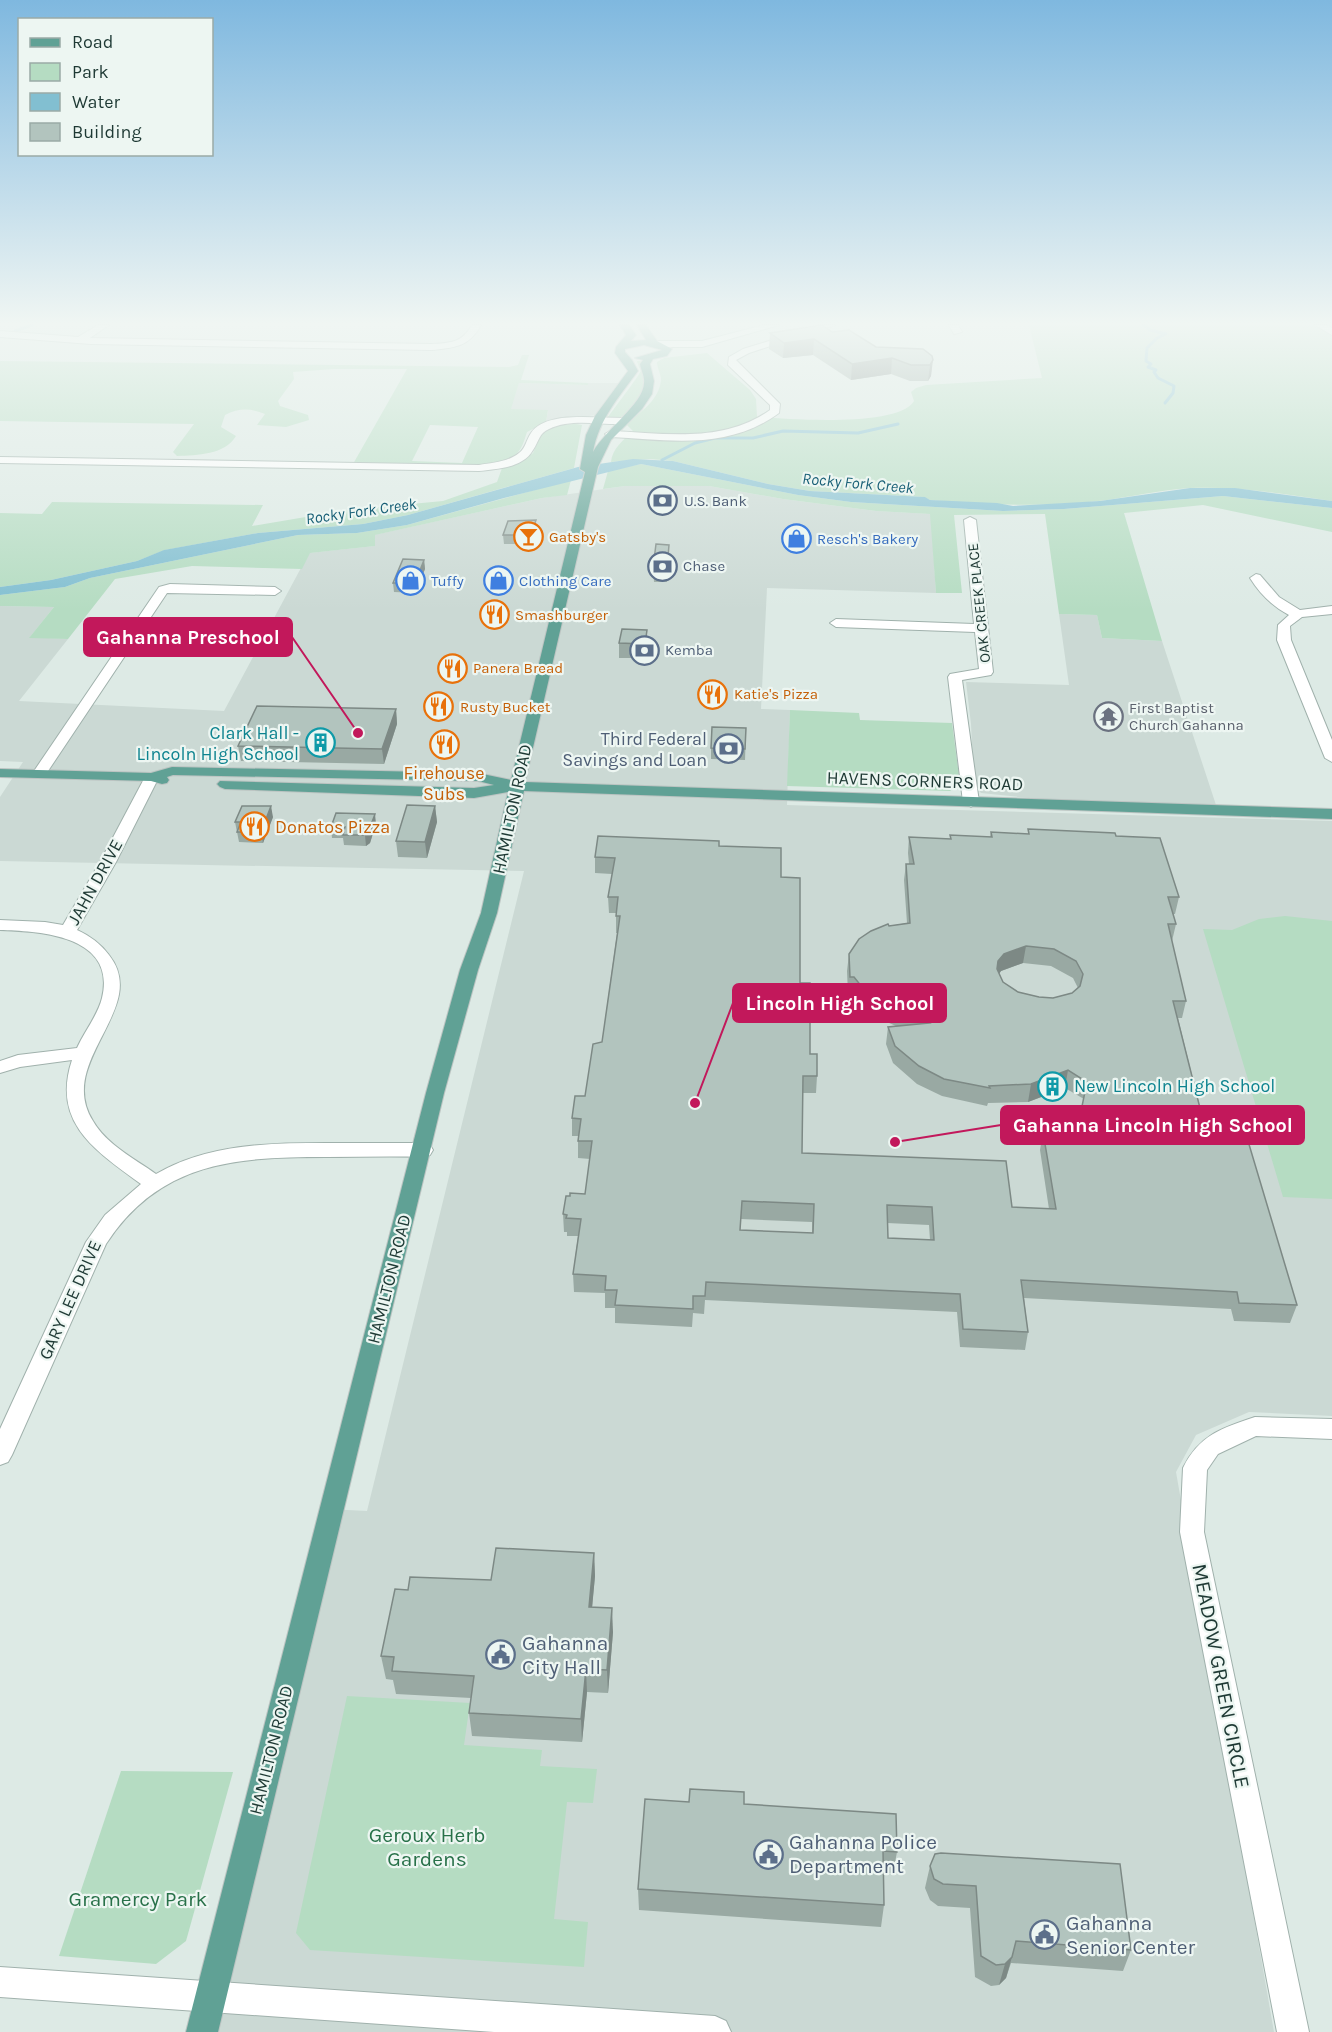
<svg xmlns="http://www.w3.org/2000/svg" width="1332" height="2032" font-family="Karla,sans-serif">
<rect width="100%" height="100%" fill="#ddeae5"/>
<g fill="#cbd9d4">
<path d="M519,383L587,385L588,383H620L596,415L546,422L548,411L510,410Z"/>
<path d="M671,484L709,486L783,499L876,511L931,514L936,593L767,588L761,709L790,710L787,805L1332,821V1416L1249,1412L1196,1435L1176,1472L1274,2032H192L327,1509L367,1511L524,871L0,861V797L23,762L0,761V606L54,607L30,637L68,639L19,701L224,711L309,553L374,546V535L542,498L625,486Z"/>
<path d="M1059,614L1097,615L1102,638L1162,641L1216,805L1048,800L981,793L974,785L971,724L966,682L1069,685Z"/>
</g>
<g fill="#b5dcc2" fill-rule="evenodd">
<path d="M1029,325H1332V501C1285,494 1238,486 1190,488C1160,490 1130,497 1099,501C1043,507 986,505 930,500L924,497L810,491L768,484L673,461L650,459L611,462C612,449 624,439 633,431L626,424C640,412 659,401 661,380C661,374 657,368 657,362L664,358L707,353L750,390L756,399L757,417C786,419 898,428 914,401L911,392L916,388L926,385L1042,378Z"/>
<path d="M522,355H529L521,380L588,383V385L519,383L511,409L548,410L546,422L527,432C524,441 522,450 514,456C489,474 387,465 353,464L407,369H334L293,372L294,379L278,401L280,406L308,415L309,420L286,427L257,425L265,414C250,408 239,408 225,415L221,427L236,436C225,455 197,455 177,456L173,452L194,424L0,421V361L509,367L518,365ZM430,425L478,427L462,463L412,461Z"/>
<path d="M637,361H646C647,367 649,374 648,380C644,401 628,420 606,420C611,412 641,374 641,370C640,370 637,362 637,361Z"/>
<path d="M576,424L582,425L574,468L408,515L363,524L258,533L165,550L137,561L51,580L0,587V513L42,514L52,502L263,505L252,526L347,510L443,501L497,482L502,468L522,461L533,453L543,430L554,425Z"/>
<path d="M641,464L798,495L851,502L1003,511L1064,509L1223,496L1332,508V532L1203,505L1124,513L1162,641L1102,638L1097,615L1059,614L1045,514L954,515L962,593H936L930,514L876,511L783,499L709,486H625L603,489L608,471Z"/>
<path d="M571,480L567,495L542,498L375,535V546L310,553L302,569L192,566L115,579L68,639L29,638L54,607L0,606V595L65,587L90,578L298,535L357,533L407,525Z"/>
<path d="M790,710L859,713L860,720L952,723L960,783L950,791L787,786Z"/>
<path d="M1285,916L1332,921V1199L1283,1197L1203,929L1232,930L1259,919Z"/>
<path d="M347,1696L470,1703L464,1745L542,1750L540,1766L597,1769L593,1803L567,1802L554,1919L588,1922L584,1967L310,1950L296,1933Z"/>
<path d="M121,1771L233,1772L186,1941L156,1964L59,1956Z"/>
</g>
<path fill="#82bfd1" d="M633,459L673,461L768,484L810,491L925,497L930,500L997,503L1013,506L1100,501L1190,488H1235L1332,501V508L1223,496L1064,509L1003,511L851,502L798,495L641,464L504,498L407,525L357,533L298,535L90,578L65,587L0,595V587L51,580L137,561L164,550L258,533L363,524L408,515L578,467Z"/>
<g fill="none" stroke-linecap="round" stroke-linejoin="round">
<g stroke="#82bfd1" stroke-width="3">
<path d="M1144,325L1150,330L1166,334L1157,338L1147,348L1146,361L1151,364L1148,367L1156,370L1154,372L1158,378L1174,386L1173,393L1165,403"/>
<path d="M15,331L32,325"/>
<path d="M662,460L695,443L715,438H753L783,431L858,433L898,424"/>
</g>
<defs>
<g id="street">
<path d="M98,325H109L90,338L431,344C450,343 462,343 472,325H481C469,347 454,348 431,350L91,344L0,337V331L78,337Z"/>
<path d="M821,325H835L749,353L736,360L780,404L779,413C727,451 670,440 610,437L605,434L610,431C665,433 722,444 770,410V405L728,365L729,357L743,349Z"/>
<path d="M949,325H958L962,332L954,334Z"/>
<path d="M1315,325H1326L1332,328V335Z"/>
<path d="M583,417L623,418L628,421L623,424C600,425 571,418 549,429C539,433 539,441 533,450C523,468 497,469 479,471L0,463V457L479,465C492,463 508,462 519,453C526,448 526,440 531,433C541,418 566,417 583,417Z"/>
<path d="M970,517L976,520L993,672L991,675L962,680L979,802L971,807L963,802L948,677L950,674L979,669L975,632L836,627L830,623L836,619L974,624L964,520Z"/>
<path d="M1256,574L1260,575L1279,597L1300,610L1332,606V614L1302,617L1290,626L1291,640L1332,740V762L1325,758L1277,640L1278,625L1289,615C1272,606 1260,594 1250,578Z"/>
<path d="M170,584L275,587L281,591L275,595L167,593L44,777H34L32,774L159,587Z"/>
<path d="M152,773L159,777L116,862L77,930C90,936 100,943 109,955C151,1008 55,1061 93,1121C106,1144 135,1159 156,1174C208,1144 267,1143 326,1143C358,1143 391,1143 423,1143L430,1145L433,1150L430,1155L423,1157C391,1156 358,1157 326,1157C237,1157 160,1161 106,1244L12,1455L8,1462L0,1465V1429L86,1242L105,1215L141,1184C96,1151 51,1123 72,1060L20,1067L0,1073V1061L18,1055L77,1048C84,1032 98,1015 102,998C117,936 41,931 0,930V920L45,922L63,925L100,862L145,777Z"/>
<path d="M1255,1417L1332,1419V1439L1256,1436L1218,1454L1207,1470L1204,1532L1309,2032H1277L1180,1532L1183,1468C1199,1435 1222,1428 1255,1417Z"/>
<path d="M0,1967L715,2016L726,2021L731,2032H494L0,1997Z"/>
</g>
<path id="secondary" d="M764,325H779L702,347H656L651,344L656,341H702Z"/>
<path id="primary" d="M620,325H629L636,335L631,341L646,340L637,325H646L657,341L672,349L667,356L653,359L650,364L654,381L652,394L642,409L611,440L598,467L525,782L1332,809V819L524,791L497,913L478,970L444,1093L218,2032H186L426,1093L460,970L481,913L508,792L474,798L225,789L220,787L217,784L220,781L474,788L494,785L478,781L173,775L167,777L169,780L167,783L162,784L151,781L0,777V769L151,773L172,767L478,773L511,780L585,472L580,469L586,435L595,416L628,371L615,353L616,347L626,335ZM644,345L662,350L635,358L643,360L640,364C641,370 645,377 644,383C644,403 605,430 593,452C599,419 619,397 638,371L632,360L625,352V349Z"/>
</defs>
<use href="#street" stroke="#a0b1ac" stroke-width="2"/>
<use href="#secondary" stroke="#9cb6ae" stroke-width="2"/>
<use href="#primary" stroke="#bcc4c2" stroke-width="2"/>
<use href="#street" fill="#fff" fill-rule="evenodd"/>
<use href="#secondary" fill="#fff" fill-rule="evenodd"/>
<use href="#primary" fill="#60a195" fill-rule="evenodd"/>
</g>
<g fill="#99a9a3" fill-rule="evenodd">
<path d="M832,332L876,347L932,356L931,376L928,381H910L891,374L851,380L813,355L783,358L769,349L770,333Z"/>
<path d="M536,529L532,544H504L503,535Z"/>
<path d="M669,559L667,582H654L653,568Z"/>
<path d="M424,560L425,569L415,593L394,592L393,583Z"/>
<path d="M647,630V644L645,658H619V643Z"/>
<path d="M396,709L397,724L384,764L241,761L238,746Z"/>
<path d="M746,728L745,760L711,759V748Z"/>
<path d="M435,806L437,822L427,858L398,857L396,841Z"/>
<path d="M273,817L263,843L239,842L235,822Z"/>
<path d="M376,824L370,843L366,846L344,845L343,838H332L331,827Z"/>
<path d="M1028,829L1116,836L1179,897L1175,914H1173L1176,924L1172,941L1186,1001L1182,1018H1178L1203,1120L1219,1140L1297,1305L1290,1323L1234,1321L1231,1309L1024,1298L1028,1332L1025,1350L960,1347L957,1312L705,1300L704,1314L693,1313L692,1327L615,1323V1308H605V1293L574,1292L573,1274L578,1236H567V1232H564L563,1214L570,1196L585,1194L590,1159L578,1158V1136H572V1118L585,1096L602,1042L617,933H616V913H609L608,897L612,874L595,873V857L719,846L781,877L800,983L810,1054L817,1076L816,1093H802V1153L1012,1207L1049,1209L1040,1150L1043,1132L1077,1135L1084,1099L1065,1088L1028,1102L988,1103L987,1106L942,1096L917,1084L893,1063L886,1044L888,1027L896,1026L880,1019L864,1009L853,994H848L847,971L849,954L889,926L907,923L904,880L906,864H909L908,853L909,837L950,839V835L990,837L991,832L1028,834ZM1023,963L1051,966L1073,978L1078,988L1072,993L1053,998L1039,997L1018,992L1003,982L999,974L1001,971ZM741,1219L812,1222V1233L740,1230ZM887,1223L929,1225L930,1240L888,1238Z"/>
<path d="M594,1553L595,1576L592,1607L613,1632L608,1693L587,1692L582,1742L472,1736L469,1713L471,1698L396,1694L393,1680L386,1679L381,1656L408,1590L491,1580Z"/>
<path d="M689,1802L744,1804L897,1852L893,1873H883L884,1905L881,1927L639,1910L638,1889Z"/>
<path d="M930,1866L1131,1950L1123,1971L1011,1963L1006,1978L999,1985L991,1986L975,1977L970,1908L938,1906L930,1900L925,1888Z"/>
</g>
<g fill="#7d8985">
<path d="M814,339L813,355L783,358L784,343Z"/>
<path d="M892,358L891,374L851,380L852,364Z"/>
<path d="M933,360L931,376L928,381L930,365Z"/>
<path d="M536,520V529L532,544L531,535Z"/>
<path d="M669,545V559L667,582V568Z"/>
<path d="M424,560L425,569L415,593V583Z"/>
<path d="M647,630V644L645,658V644Z"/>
<path d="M396,709L397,724L384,764L382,749Z"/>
<path d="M271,806L273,817L263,843L261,832Z"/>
<path d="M435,806L437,822L427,858L425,842Z"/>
<path d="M375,814L376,824L370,843L366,846L365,835Z"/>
<path d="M1026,946L1023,963L1001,971L996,978L998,961L1004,954Z"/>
<path d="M1068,1070L1065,1088L1028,1102L1031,1084Z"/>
<path d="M594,1553L595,1576L590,1630L589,1607Z"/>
<path d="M612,1608L613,1632L608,1693L607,1670Z"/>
<path d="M586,1669L587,1692L582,1742L581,1719Z"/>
<path d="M1012,1957L1006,1978L999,1985L1005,1964Z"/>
</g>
<g fill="#b2c4be" stroke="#7d8985" stroke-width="1.5" fill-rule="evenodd">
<path d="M822,325L832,332L849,330L876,347L923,349L932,356L933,360L930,365H911L892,358L852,364L814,339L784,343L770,333Z"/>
<path d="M536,520L531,535H503L508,521Z"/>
<path d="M656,544L669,545L667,568H653Z"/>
<path d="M403,559L424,560L415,583H393Z"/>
<path d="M622,629L647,630L645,644L619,643Z"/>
<path d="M257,706L396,709L382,749L238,746Z"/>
<path d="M712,727L746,728L745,749L711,748Z"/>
<path d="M407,805L435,806L425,842L396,841Z"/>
<path d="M242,806H271L261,832H237L241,822H235Z"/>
<path d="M336,813L375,814L368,833L365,835H343L345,827H331Z"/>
<path d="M1028,829L1115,833L1116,836L1160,838L1179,897H1168L1176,924H1168L1186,1001H1173L1203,1120L1214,1121L1219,1140L1248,1141L1297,1305L1239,1303L1237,1292L1021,1280L1028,1332L963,1329L960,1294L706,1282L705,1296H693V1309L615,1305L617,1290H605L606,1276L573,1274L581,1219L566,1218L567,1215L563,1214L566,1196H570V1193L585,1194L592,1141H578L581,1119L572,1118L575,1096H585L593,1044L602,1042L620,916H616L618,897H608L615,858L595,857L598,836L719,841V846L781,848V877L800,878V983H810V1054H817V1076H803L802,1153L1006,1161L1012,1207L1056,1209L1043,1132L1084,1135L1080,1116L1087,1082L1068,1070L1031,1084L989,1086L990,1088L944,1079L919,1066L895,1046L888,1027L929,1023L882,1002L866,992L854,977H850L849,954L859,939L871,931L888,924L889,926L910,923L906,864H914L909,837L951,839L950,835L992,837L991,832L1029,834ZM1026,946L1054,949L1076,961L1083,974L1080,986L1072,993L1053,998L1039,997L1018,992L1003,982L997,969L998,961L1004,954ZM742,1201L814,1204L813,1233L740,1230ZM887,1205L932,1207L934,1240L888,1238Z"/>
<path d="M496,1548L594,1553L589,1607L612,1608L607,1670L586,1669L581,1719L469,1713L474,1676L392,1671L394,1657L381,1656L395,1589L408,1590L410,1577L491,1580Z"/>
<path d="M690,1789L744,1792V1804L896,1814L897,1852L883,1851L884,1905L638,1889L645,1799L689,1802Z"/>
<path d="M941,1853L1120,1864L1131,1950L1016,1941L1012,1957L1005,1964L996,1965L981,1956L976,1886L943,1884L934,1879L930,1866L935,1854Z"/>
</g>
<linearGradient id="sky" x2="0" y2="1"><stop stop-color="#7fb8df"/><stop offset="0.53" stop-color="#f0f6f3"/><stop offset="1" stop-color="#f0f6f3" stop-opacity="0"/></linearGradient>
<rect width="1332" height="610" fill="url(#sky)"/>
<defs>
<symbol id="bank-ring" viewBox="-11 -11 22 22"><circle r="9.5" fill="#edf6f2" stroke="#5c6f8a" stroke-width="1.5"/><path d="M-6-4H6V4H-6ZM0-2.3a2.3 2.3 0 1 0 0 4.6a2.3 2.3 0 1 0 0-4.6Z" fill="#5c6f8a"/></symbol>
<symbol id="bar-ring" viewBox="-11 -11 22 22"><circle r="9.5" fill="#edf6f2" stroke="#e8710a" stroke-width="1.5"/><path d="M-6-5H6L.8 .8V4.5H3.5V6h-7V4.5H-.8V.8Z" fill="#e8710a"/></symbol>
<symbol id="shop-ring" viewBox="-11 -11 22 22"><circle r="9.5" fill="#edf6f2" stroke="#3f7fe0" stroke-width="1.5"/><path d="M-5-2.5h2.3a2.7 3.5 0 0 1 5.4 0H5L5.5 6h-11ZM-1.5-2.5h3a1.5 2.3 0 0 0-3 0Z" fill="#3f7fe0"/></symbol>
<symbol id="restaurant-ring" viewBox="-11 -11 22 22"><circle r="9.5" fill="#edf6f2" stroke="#e8710a" stroke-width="1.5"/><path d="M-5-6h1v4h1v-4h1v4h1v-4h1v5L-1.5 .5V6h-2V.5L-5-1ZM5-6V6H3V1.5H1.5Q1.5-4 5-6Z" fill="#e8710a"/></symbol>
<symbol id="temple-ring" viewBox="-11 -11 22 22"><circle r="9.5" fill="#edf6f2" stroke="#6b7280" stroke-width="1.5"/><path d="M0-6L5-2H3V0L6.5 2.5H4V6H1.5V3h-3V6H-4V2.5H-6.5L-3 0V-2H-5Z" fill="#6b7280"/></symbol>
<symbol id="building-ring" viewBox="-11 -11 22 22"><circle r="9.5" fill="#edf6f2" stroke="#0f9aa8" stroke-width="1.5"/><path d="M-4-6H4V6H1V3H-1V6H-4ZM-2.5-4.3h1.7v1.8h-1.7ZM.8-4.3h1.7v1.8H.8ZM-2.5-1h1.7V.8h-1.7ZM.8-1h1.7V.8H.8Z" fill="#0f9aa8"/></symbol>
<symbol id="civic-ring" viewBox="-11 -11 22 22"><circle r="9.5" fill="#edf6f2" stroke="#5c6f8a" stroke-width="1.5"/><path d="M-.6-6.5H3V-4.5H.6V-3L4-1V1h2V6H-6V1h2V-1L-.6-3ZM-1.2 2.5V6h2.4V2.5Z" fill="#5c6f8a"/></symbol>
</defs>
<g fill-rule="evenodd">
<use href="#bank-ring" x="646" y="484" width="33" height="33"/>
<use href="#bar-ring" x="512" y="520" width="33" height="33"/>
<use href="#shop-ring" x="780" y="522" width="33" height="33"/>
<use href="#bank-ring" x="646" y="550" width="33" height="33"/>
<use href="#shop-ring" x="394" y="564" width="33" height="33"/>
<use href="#shop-ring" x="482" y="564" width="33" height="33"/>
<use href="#restaurant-ring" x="478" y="598" width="33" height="33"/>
<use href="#bank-ring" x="628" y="634" width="33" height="33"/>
<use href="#restaurant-ring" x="436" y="652" width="33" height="33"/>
<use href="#restaurant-ring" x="696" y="678" width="33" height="33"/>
<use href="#restaurant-ring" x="422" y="690" width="33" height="33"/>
<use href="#temple-ring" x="1092" y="700" width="33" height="33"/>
<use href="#building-ring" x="304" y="726" width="33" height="33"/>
<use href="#restaurant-ring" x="428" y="728" width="33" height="33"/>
<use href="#bank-ring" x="712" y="732" width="33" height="33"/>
<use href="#restaurant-ring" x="238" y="810" width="33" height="33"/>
<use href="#building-ring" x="1036" y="1070" width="33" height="33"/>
<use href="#civic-ring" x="484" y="1638" width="33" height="33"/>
<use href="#civic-ring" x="752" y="1838" width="33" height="33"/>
<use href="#civic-ring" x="1028" y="1918" width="33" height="33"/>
</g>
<g text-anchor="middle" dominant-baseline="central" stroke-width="4.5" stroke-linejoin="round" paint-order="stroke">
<g font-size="15" fill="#4e5e75" stroke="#edf6f2" text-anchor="start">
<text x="684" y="501">U.S. Bank</text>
<text x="683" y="566">Chase</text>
<text x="665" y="650">Kemba</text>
</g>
<g font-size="15" fill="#c56008" stroke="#edf6f2" text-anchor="start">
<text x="549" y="537">Gatsby's</text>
<text x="515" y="615">Smashburger</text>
<text x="473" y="668">Panera Bread</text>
<text x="734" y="694">Katie's Pizza</text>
<text x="460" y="707">Rusty Bucket</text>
</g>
<g font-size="15" fill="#366cbe" stroke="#edf6f2" text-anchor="start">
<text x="817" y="539">Resch's Bakery</text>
<text x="431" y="581">Tuffy</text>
<text x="519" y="581">Clothing Care</text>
</g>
<g font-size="15" fill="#1e3934" stroke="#edf6f2">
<text transform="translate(979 603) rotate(-96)">OAK CREEK PLACE</text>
</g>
<g font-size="15" fill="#5b616d" stroke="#edf6f2" text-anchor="start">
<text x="1129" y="708">First Baptist<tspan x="1129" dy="17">Church Gahanna</tspan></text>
</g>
<g font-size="16" font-style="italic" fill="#185f76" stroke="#edf6f2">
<text transform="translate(858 483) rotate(5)">Rocky Fork Creek</text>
<text transform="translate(361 511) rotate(-8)">Rocky Fork Creek</text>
</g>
<g font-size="18" fill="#0d838f" stroke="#edf6f2" text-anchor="end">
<text x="299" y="733">Clark Hall -<tspan x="299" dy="21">Lincoln High School</tspan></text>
<text x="1074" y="1086" text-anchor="start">New Lincoln High School</text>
</g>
<g font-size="18" fill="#4e5e75" stroke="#edf6f2" text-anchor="end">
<text x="707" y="739">Third Federal<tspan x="707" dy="21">Savings and Loan</tspan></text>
</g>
<g font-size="18" fill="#c56008" stroke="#edf6f2">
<text x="444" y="773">Firehouse<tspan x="444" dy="21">Subs</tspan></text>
<text x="275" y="827" text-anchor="start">Donatos Pizza</text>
</g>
<g font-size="18" fill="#1e3934" stroke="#edf6f2">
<text transform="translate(925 781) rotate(2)">HAVENS CORNERS ROAD</text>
<text transform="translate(512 809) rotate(-78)">HAMILTON ROAD</text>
<text transform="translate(95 882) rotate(-61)">JAHN DRIVE</text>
<text transform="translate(389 1279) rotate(-76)">HAMILTON ROAD</text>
<text transform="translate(70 1300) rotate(-66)">GARY LEE DRIVE</text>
<text transform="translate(271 1750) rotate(-76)">HAMILTON ROAD</text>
</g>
<g font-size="21" fill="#4e5e75" stroke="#edf6f2" text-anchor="start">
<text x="522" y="1643">Gahanna<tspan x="522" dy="24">City Hall</tspan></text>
<text x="789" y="1842">Gahanna Police<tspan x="789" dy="24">Department</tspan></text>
<text x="1066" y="1923">Gahanna<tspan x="1066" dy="24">Senior Center</tspan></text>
</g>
<g font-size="21" fill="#1e3934" stroke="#edf6f2">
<text transform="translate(1221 1676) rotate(79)">MEADOW GREEN CIRCLE</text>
</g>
<g font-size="21" fill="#287149" stroke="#edf6f2">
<text x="427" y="1835">Geroux Herb<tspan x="427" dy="24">Gardens</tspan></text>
<text x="138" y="1899">Gramercy Park</text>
</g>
</g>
<path fill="none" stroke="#c2185b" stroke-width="2" d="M358 733L292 637M695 1103L733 1003M895 1142L1001 1125"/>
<g fill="#c2185b" stroke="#edf6f2" stroke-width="2">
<circle cx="358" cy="733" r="6"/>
<circle cx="695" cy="1103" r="6"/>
<circle cx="895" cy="1142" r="6"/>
</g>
<g fill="#c2185b" stroke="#c2185b" stroke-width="2">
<rect x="84" y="618" width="208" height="38" rx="6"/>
<rect x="733" y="984" width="213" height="38" rx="6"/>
<rect x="1001" y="1106" width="303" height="38" rx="6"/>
</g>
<g font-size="20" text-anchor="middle" font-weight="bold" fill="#fff">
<text x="188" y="644">Gahanna Preschool</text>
<text x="840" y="1010">Lincoln High School</text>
<text x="1153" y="1132">Gahanna Lincoln High School</text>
</g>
<rect x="18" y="18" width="195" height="138" fill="#edf6f2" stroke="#9aaaa6" stroke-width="1.5"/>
<rect x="30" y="38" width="30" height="9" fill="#60a195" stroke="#9aaaa6" stroke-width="1.5"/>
<text x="72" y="48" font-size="18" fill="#1e3934">Road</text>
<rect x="30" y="63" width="30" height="18" fill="#b5dcc2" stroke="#9aaaa6" stroke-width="1.5"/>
<text x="72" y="78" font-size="18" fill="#1e3934">Park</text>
<rect x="30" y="93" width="30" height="18" fill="#82bfd1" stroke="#9aaaa6" stroke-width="1.5"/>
<text x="72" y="108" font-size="18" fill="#1e3934">Water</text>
<rect x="30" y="123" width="30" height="18" fill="#b2c4be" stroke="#9aaaa6" stroke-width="1.5"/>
<text x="72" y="138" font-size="18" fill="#1e3934">Building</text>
</svg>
